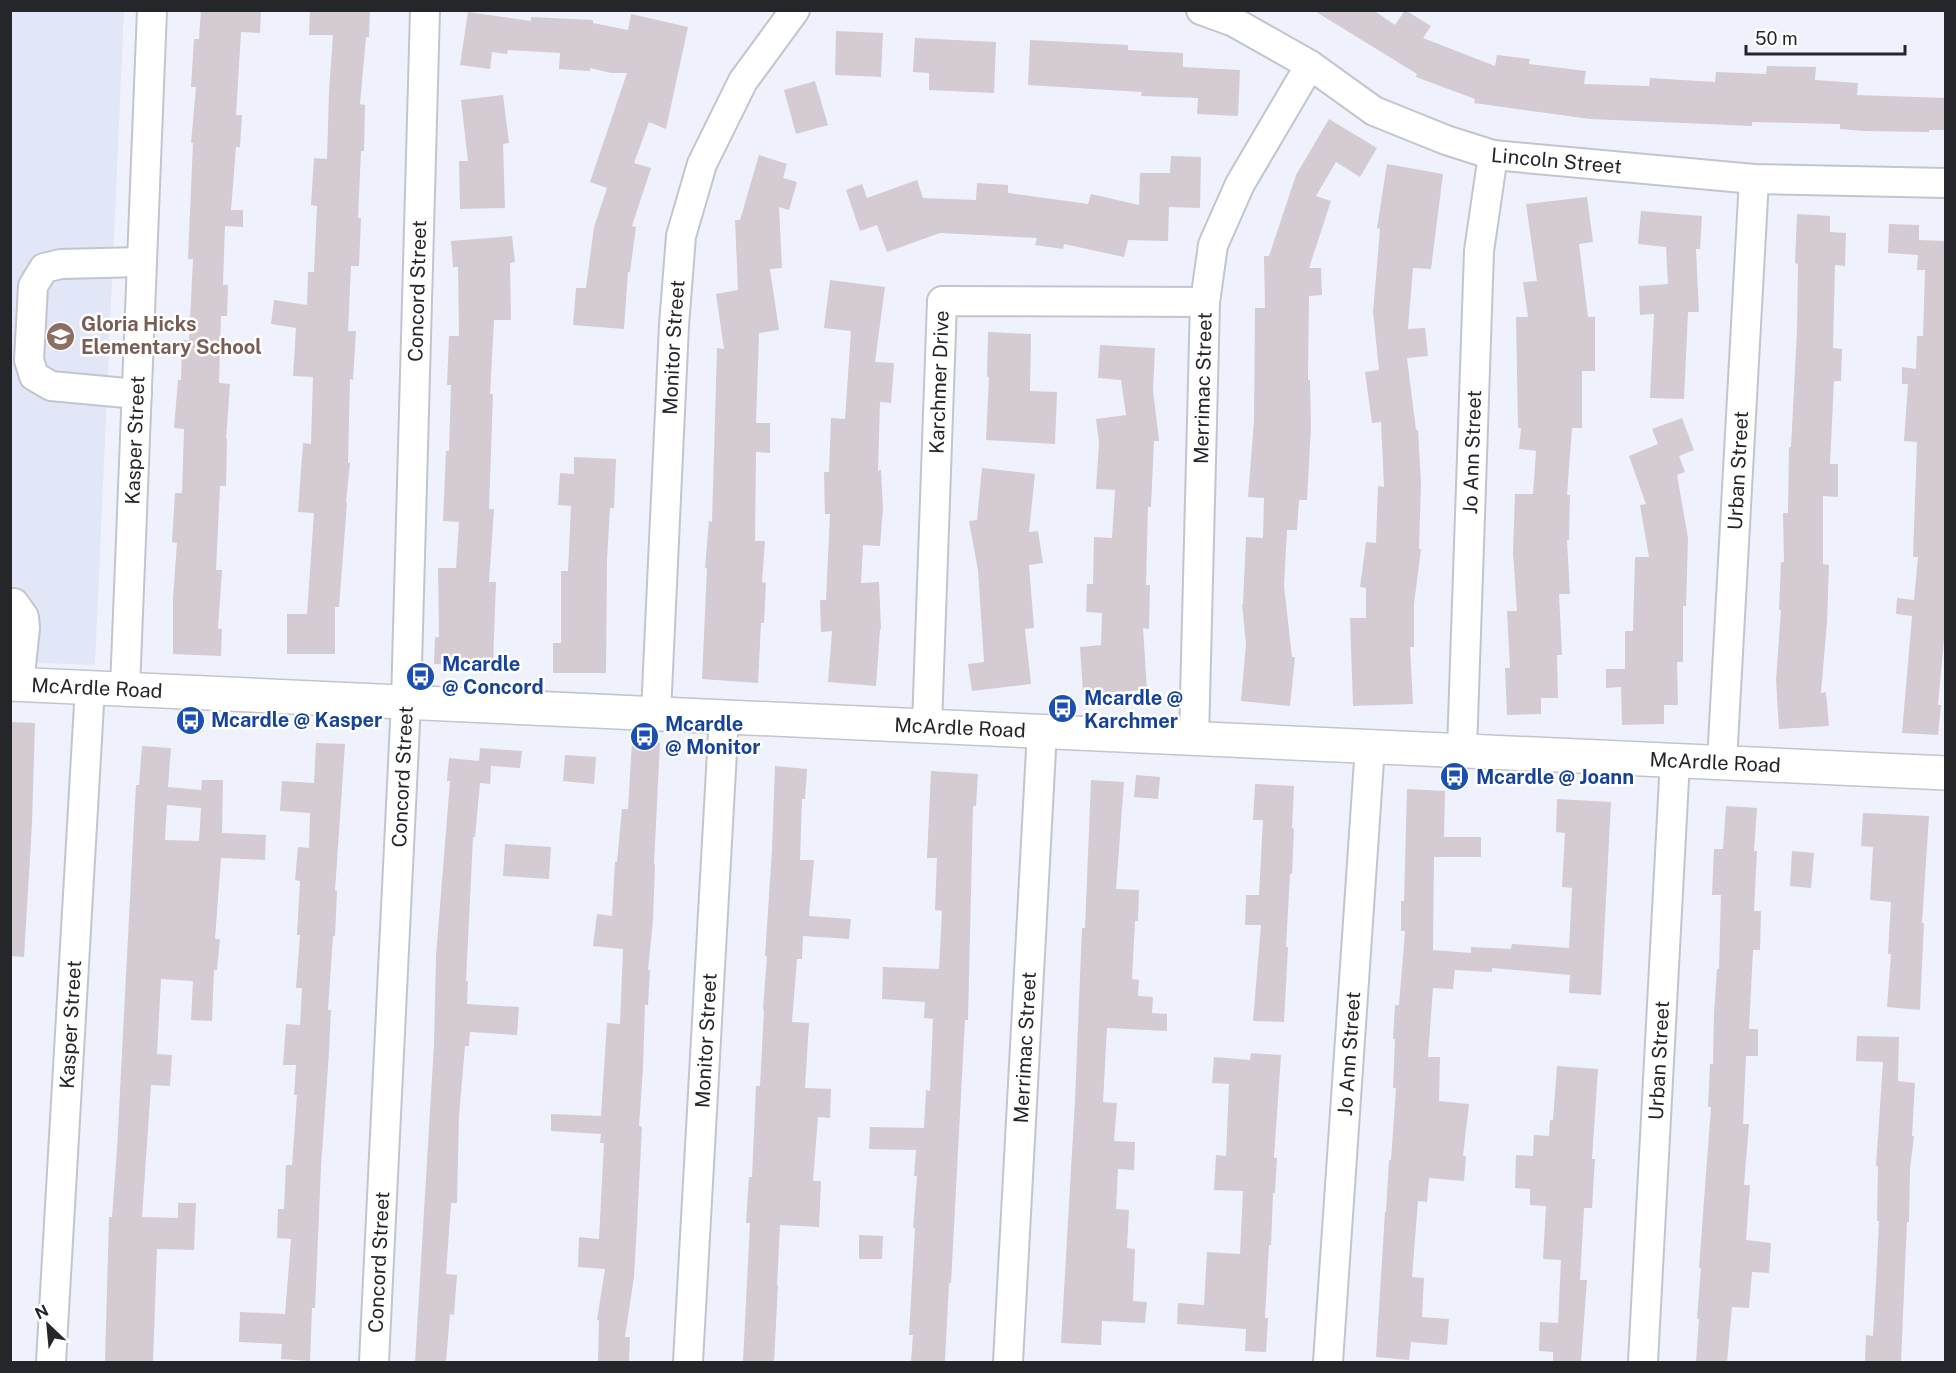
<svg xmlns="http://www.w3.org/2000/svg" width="1956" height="1373" font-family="'Public Sans',sans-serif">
<rect width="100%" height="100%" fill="#eff2fc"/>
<path fill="#e2e7f8" d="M11,11H124L95,665L11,662Z"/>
<g fill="#d5cbd2" fill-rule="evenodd">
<path d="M201,10H261L260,33L241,32L236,115H242L240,147H236L231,210H243V227L225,226L223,285H228L227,316H221L219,383L230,384L226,439H227L226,486H220L216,570H222L218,629H222L221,656L173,654V598L177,543L172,542L175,493H182L184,429L174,428L178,380H181L182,340H189L193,259H188L193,143H191L196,87H191L194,39H199Z"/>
<path d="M310,10H370L369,37H366L360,104L365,105L364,151H361L358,218H361L359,266H351L348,331H356L353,380L350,379L348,463H350L346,502L347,503L339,607H335V654H287V614H307L314,513L298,512L303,443L311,444L313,377L293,376L296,328L271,324L274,300L307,305L308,272H314L317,206L311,205L314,158L327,159L329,92L333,35H309Z"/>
<path d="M1313,10H1373L1395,25L1405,10L1431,26L1423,38L1495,66L1497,55L1530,59L1529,64L1586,71L1584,84L1649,86L1650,78L1715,82L1716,72L1766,74L1767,66L1816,67L1815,80L1858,83L1857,95L1946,98V130H1929V132L1864,131L1840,129V124L1752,122V126L1590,119L1474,103L1475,99L1416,77L1417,74Z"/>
<path d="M468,12L531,21V17L593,20V23L628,30L631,14L688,27L666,129L649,122L634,163L651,168L632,226L636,227L630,272H628L624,329L573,325L576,288H586L594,227L607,188L590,182L627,73H611L590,68V71L559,69L560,53L508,50L507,54L492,52L490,69L460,65Z"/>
<path d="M836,31L883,33L881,77L835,75Z"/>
<path d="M915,38L996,42L994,93L929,90V73L913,72Z"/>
<path d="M1030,40L1128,45V50L1183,53V67L1240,70L1238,116L1197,114L1198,98L1141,96L1142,92L1028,85Z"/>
<path d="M815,81L828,125L796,134L784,90Z"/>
<path d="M503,95L509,143L503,144L505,208L460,209L459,161H468L461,100Z"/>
<path d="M1329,119L1377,148L1360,177L1336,162L1316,196L1331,201L1309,268H1321L1322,295L1309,296L1308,380H1310L1311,426L1307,500H1299L1297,530H1287L1284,585L1292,657H1295L1290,706L1241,701L1246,644L1242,604H1243L1246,537L1263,538L1264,498L1248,497L1254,420L1255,308H1265L1264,256H1269L1296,175Z"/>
<path d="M759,155L787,164L783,178L797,182L789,210L779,207L782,268L770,269L779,330L759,333L756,423H770V453L756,452L755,541H765L762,582L766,583L764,623H761L758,683L702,679L707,568H705L709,521L712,522L717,348L724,349L716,294L738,290L735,220H740Z"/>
<path d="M1171,156L1201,157L1200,208L1169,207L1168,241L1128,240L1124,257L1064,244L1063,249L1035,245L1037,238L940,233L887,252L877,225L860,231L846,190L862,184L867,198L917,180L923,198L976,200L977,183L1008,185V193L1088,204L1091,194L1139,205L1140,173H1170Z"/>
<path d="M1387,164L1443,174L1431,269L1413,268L1408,329L1425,328L1428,356L1407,358L1416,430H1418L1421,483L1419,549H1421L1414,604V647H1410L1413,704L1353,706L1350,618H1366V588L1360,587L1366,542L1376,543L1378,486L1384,487L1381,422L1372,423L1365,372L1379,370L1373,312L1380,229L1377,228Z"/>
<path d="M1587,197L1593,242L1579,244L1588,317H1595V371H1582V428H1572L1567,495H1570L1569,540H1567L1570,594H1559L1562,655H1557L1558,698H1541V714L1507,715L1505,668H1510L1507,611H1517L1513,552L1515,494H1533L1536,451L1519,449L1521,428H1518L1516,317H1528L1523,282L1537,281L1526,204Z"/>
<path d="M1641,211L1702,216L1700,249H1696L1699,312H1688L1684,399L1650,398L1654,314L1640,315L1639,286L1668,284L1666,247L1638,244Z"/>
<path d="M1797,214L1830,216V232L1846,233L1845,266L1835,265L1833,348L1842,349L1841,381H1834L1830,464H1838V497L1823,496V564L1829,565L1827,622L1821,693L1826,692L1829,726L1779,729L1776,680L1781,610H1779L1781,562H1784L1783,513H1788L1789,447H1791L1797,331L1798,264L1795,263Z"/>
<path d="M1889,224L1919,225V240L1946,241V617L1938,705H1941L1938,735L1902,733L1912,616L1896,614L1897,598L1914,600L1918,557H1913L1917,442L1904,441L1908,384H1902V367L1916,369L1917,336H1923L1925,270H1917L1918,255L1888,253Z"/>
<path d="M512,236L515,262L510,263L511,320H494L490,394H493L489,509H494L489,582H496L493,665L434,664L435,637H439L438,568H456L459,522L443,521L446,451H449L451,385H447L449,336H459L458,267H453L451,241Z"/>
<path d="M830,280L885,287L875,362L894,363L891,403L880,402L878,471L881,470L883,508L880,546L863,545L861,583L879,582L881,629H880L876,686L828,682L832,631L821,632L820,600H826L830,514H825L824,472H829L831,418L845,419L851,331L824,328Z"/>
<path d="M988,332L1031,334L1030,391L1057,392L1055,444L986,440L989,377H987Z"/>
<path d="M1100,345L1155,348L1153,390L1159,441H1154L1151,507H1148L1146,585H1150L1149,629L1143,628L1147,690L1083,694L1080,647L1101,645L1102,613L1086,612L1087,584H1093L1094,537L1112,538L1115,490L1096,489L1099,442L1096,419L1126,415L1121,380L1098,378Z"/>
<path d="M1682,418L1694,450L1679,456L1685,472L1677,475L1688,538L1686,606H1683V662H1677L1678,705H1664V724L1622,725L1621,687L1606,688V669H1625V631H1633L1635,557H1649L1640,505L1646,504L1629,456L1658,444L1652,429Z"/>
<path d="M574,457L616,459L614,508H610L607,561L606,673H553V643H561V571H568L571,506L558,505L560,473L574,474Z"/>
<path d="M982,468L1035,474L1029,532L1038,531L1043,563L1029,565L1034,628L1025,629L1031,684L972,691L968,664L984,662L978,570L969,521L977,520Z"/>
<path d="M10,722L35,723L32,824L24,957L10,956Z"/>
<path d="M632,742L660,743L654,864H655L653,920L648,970H650L648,1005H645L643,1068L639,1126L642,1127L637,1225L634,1277L625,1337H630L629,1362H598L599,1320H597L605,1269L578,1267L579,1237L599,1239L604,1143H600L601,1134L551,1131V1114L601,1116L607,1023L620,1024L623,949L593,946L597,914L612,916L615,862H617L622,809H628Z"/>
<path d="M316,743L345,744L335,891H337L335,936H333L328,1010H331L329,1052L321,1167L315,1308H312L310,1361L281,1359L282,1344L239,1342L240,1312L285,1314L291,1239L277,1238L278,1209H284L286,1165H292L297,1095H294L296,1065H283L286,1024L300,1025L302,988H296L300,935H297L300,881L295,880L298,847L309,848L310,813L280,811L282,781L314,783Z"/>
<path d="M142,746L171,748L168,787L201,790L202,780H223L222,833L266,835L265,860L221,858L215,939H220L217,970H214L212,1021L191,1020L193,981L161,979L157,1054L172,1055L170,1086L151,1085L142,1217L178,1218V1203H196L194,1250L157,1249L153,1362H105L109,1217H112L117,1149L134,821L136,785H139ZM167,805L201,808L199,841L165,840Z"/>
<path d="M480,748L522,751L520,768L491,766L490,784L480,783L475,837H473L466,981H468L467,1004L519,1007L517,1035L470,1032L469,1046H465L459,1116L457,1203H451L446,1274L457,1275L454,1315L450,1314L446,1362H415L434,1044L436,956L450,781H447L449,758L479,761Z"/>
<path d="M565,755L596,757L594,784L563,781Z"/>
<path d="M775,766L807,769L805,799H802L800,860H814L809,916L851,919L849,939L803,936L802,959H797L792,1022L809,1023L805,1088L831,1089L830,1118L818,1117L813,1181H821L819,1227L780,1225L777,1285H778L774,1362H743L750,1223H746L749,1177H752L756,1086H760L764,1010L763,1009L767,956H765L772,850Z"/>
<path d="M931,771L978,774L976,806H973L968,1020H965L951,1283H949L945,1362H911L913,1335H909L915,1228H913L917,1176H914L916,1150L869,1149L870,1127L924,1128L926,1090L930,1091L933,1019L924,1018L925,1002L882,999L883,967L939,969L942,911L935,910L937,858H927Z"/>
<path d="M1136,775L1160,777L1158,799L1134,797Z"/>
<path d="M1091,780L1124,782L1116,889L1139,890L1138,921H1135L1132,979L1139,980L1138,996L1153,997L1152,1013L1167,1014V1031L1107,1028L1103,1102L1117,1103L1114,1141L1135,1142L1134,1170L1118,1169L1116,1209L1129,1210L1127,1248L1135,1249L1133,1301L1147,1302L1145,1323L1102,1321L1101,1345L1061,1343L1075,1100L1082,928H1085Z"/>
<path d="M1255,784L1294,786L1292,828L1294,829L1292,874H1290L1286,947H1288L1284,1022L1253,1021L1261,925H1245L1246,895H1259L1263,820H1253Z"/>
<path d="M1407,789L1445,791L1444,837H1481V857H1434L1433,950L1471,953V947L1511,949L1512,944L1569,948L1572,888L1562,887L1565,833L1556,832L1557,799L1611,802L1601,995L1569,993L1570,975L1492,968V972L1455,970L1453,989L1433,988L1428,1057H1440L1439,1101L1469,1104L1463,1156H1466L1464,1181L1429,1178L1427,1202L1418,1201L1412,1277L1424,1278L1422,1317L1449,1319L1447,1345L1411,1342L1409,1360L1376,1357L1385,1212H1386L1389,1160H1391L1396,1088H1393L1395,1039H1393L1395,1005H1399L1405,931H1401V901H1404Z"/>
<path d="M1726,806L1757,808L1754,851H1757L1754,911H1761L1760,950H1753L1749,1029H1758V1056H1746L1743,1124H1749L1744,1185H1750L1746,1240L1771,1243L1769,1273L1752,1272L1749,1308L1732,1307L1727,1362H1696L1699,1319H1697L1701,1268H1699L1711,1107H1708L1710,1064H1713L1714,1014L1717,969H1719L1721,895H1712L1714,849H1723Z"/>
<path d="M1863,813L1929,816L1922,923H1924L1920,1010L1887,1007L1891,954H1888L1891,902L1870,900L1873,847L1861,846Z"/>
<path d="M505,844L551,847L549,879L503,876Z"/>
<path d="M1792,851L1814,853L1811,888L1790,886Z"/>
<path d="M1857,1036L1899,1037L1898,1081L1915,1083L1912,1136H1914L1910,1169L1909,1222H1907L1901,1362H1865L1866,1335L1873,1336L1876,1281L1879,1221H1877L1878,1166H1876L1883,1062L1856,1061Z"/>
<path d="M1251,1053L1281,1055L1274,1158H1277L1275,1193H1273L1271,1245H1269L1265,1318H1268L1266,1352L1245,1351L1246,1329L1177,1324L1178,1303L1204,1305L1207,1252L1240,1254L1243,1191L1214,1190L1216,1155L1226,1156L1229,1084L1212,1083L1214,1057L1250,1060Z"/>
<path d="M1557,1066L1598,1069L1592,1159H1595L1592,1208H1584L1580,1280H1587L1581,1362H1553V1352L1539,1351L1540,1322L1558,1323L1561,1260L1543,1259L1546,1206L1530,1205V1189L1515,1188L1516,1155L1533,1156L1534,1135L1549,1136L1550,1120H1553Z"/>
<path d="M859,1235L883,1236L882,1259H859Z"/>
</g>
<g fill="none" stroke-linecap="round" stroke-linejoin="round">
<defs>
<g id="minor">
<path id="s1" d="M1201,10L1234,22L1310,65L1374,111L1446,140L1493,155L1754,179L1946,183"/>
<path d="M137,394L51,386L34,376L29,360L33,286L44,268L61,264L142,262"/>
<path d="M10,603H14L24,617L25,628L19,684"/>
<path id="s2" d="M125,689L152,10"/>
<path id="s3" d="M656,713L674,325L681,236L702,164L743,81L795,10"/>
<path id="s4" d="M927,726L942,301L1205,302"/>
<path id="s5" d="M1194,738L1205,302L1213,245L1240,184L1310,65"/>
<path id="s6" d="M1462,750L1479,251L1493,155"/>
<path id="s7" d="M1722,762L1754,179"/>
<path id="s8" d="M51,1362L90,687"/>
<path id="s9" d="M374,1362L406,702L425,10"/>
<path id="s10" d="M688,1362L724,716"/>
<path id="s11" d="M1008,1362L1042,731"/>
<path id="s12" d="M1328,1362L1370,746"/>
<path id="s13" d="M1643,1362L1675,760"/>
</g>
<g id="major">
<path id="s14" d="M10,684L1946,773"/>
</g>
</defs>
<use href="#minor" stroke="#c2c5ce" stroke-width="32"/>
<use href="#major" stroke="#c2c5ce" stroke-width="36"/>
<use href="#minor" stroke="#fff" stroke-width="28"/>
<use href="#major" stroke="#fff" stroke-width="33"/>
</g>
<defs>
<symbol id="school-disc" viewBox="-11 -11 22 22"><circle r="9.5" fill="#8d6e63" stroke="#fff"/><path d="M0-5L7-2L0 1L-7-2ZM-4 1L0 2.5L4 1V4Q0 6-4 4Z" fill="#fff"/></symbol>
<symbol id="bus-disc" viewBox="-11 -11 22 22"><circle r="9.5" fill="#1a4fb4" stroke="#fff"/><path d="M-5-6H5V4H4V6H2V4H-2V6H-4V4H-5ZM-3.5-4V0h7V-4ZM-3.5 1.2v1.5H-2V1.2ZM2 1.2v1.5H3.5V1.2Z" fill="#fff"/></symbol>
</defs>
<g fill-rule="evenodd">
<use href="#school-disc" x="44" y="320" width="33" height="33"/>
<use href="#bus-disc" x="404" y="660" width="33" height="33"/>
<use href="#bus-disc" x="1046" y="692" width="33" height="33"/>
<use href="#bus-disc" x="174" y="704" width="33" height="33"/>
<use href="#bus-disc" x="628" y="720" width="33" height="33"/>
<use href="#bus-disc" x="1438" y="760" width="33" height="33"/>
</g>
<g text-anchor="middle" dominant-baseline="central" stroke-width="5" stroke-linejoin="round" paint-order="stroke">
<g font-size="20" fill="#252629" stroke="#fff">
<text stroke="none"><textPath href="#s1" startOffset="392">Lincoln Street</textPath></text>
<text stroke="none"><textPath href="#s9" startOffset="1072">Concord Street</textPath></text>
<text stroke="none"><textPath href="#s3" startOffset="366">Monitor Street</textPath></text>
<text stroke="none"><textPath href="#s4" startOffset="344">Karchmer Drive</textPath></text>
<text stroke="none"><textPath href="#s5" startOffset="350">Merrimac Street</textPath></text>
<text stroke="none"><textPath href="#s2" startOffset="249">Kasper Street</textPath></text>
<text stroke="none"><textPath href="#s6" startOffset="298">Jo Ann Street</textPath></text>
<text stroke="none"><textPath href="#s7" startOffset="292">Urban Street</textPath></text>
<text stroke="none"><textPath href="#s14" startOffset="87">McArdle Road</textPath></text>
<text stroke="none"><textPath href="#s14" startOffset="951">McArdle Road</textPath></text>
<text stroke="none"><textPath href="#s14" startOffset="1707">McArdle Road</textPath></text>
<text stroke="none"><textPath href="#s9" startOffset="586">Concord Street</textPath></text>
<text stroke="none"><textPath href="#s8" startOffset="338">Kasper Street</textPath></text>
<text stroke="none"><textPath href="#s10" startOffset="322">Monitor Street</textPath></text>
<text stroke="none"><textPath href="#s11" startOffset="315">Merrimac Street</textPath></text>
<text stroke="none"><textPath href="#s12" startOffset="309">Jo Ann Street</textPath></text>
<text stroke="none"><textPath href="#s13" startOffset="302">Urban Street</textPath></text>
<text stroke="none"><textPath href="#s9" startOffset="100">Concord Street</textPath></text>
</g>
<g font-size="20" font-weight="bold" fill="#785e54" stroke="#fff" text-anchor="start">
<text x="81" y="324">Gloria Hicks<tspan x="81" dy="23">Elementary School</tspan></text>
</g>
<g font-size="20" font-weight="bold" fill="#164399" stroke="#fff" text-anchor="start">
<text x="442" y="664">Mcardle<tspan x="442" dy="23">@ Concord</tspan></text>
<text x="1084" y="698">Mcardle @<tspan x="1084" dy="23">Karchmer</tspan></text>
<text x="211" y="720">Mcardle @ Kasper</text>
<text x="665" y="724">Mcardle<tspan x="665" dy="23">@ Monitor</tspan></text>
<text x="1476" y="777">Mcardle @ Joann</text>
</g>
</g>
<rect width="1956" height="1373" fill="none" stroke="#252629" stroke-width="24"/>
<g transform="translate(48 1325) rotate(334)" stroke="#ffffff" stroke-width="4.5" paint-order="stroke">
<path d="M0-4.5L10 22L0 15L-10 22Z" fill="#252629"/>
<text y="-9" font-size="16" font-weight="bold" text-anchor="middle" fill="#252629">N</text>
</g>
<path d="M1746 45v9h159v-9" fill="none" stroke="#252629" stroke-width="3"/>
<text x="1755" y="45" font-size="18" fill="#252629" stroke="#ffffff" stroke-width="4.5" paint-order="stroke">50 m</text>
</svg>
